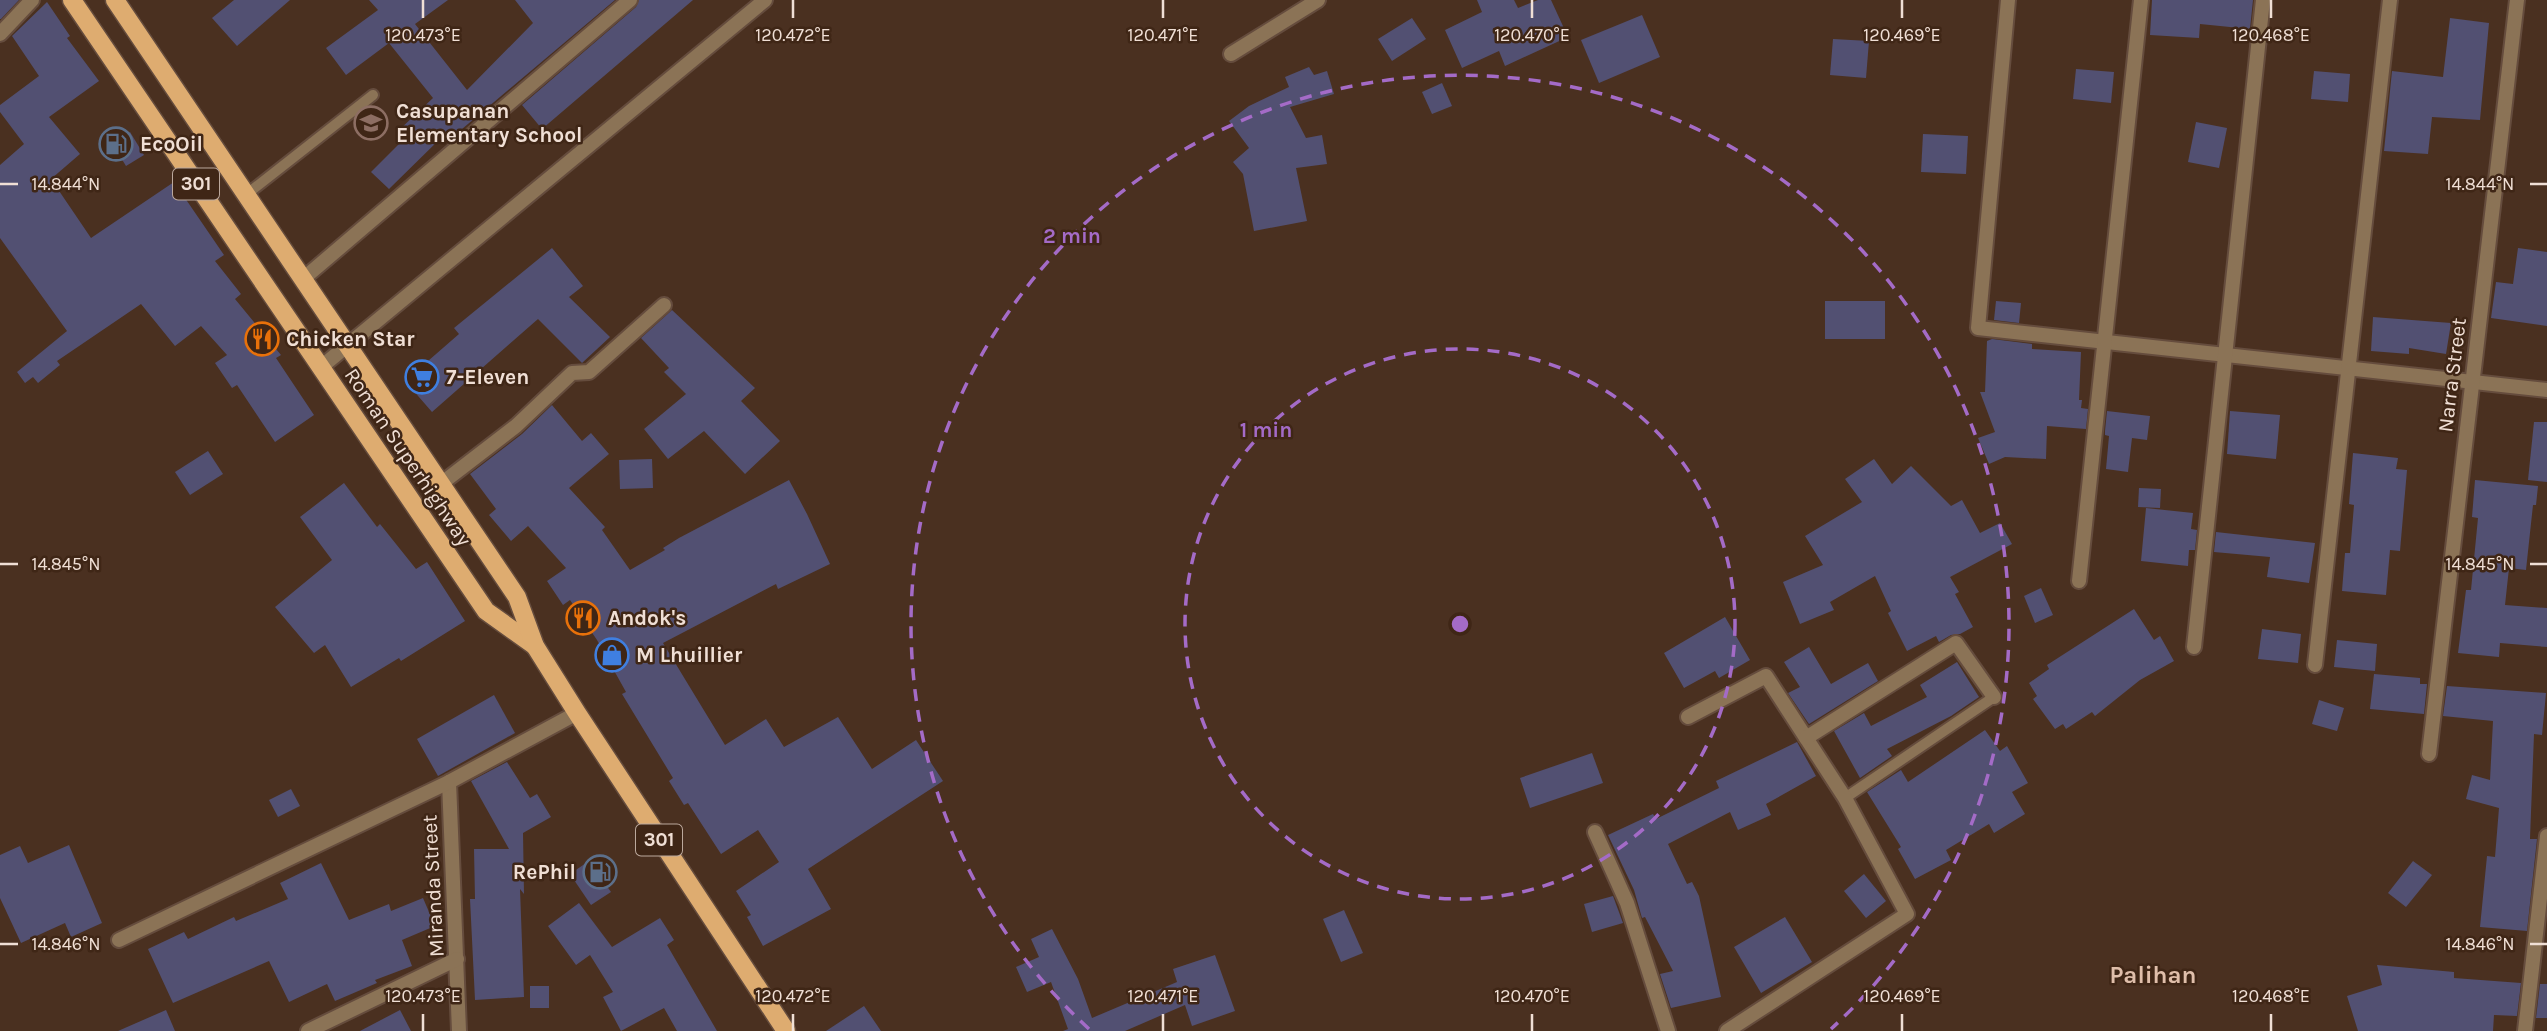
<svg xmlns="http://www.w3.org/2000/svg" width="2547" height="1031" font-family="Karla,sans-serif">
<rect width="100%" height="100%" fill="#4a3020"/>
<g fill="#525072">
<path d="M0,0H19L1,19H0Z"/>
<path d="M234,0H290L237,46L212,18Z"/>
<path d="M369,0H448L415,24L467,90L533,23L515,0H615L449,140L444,135L389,189L371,172L405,138L398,131L433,98L389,43L346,75L326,48L378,10Z"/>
<path d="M639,0H693L542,129L522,105L636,7Z"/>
<path d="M1477,0H1514L1518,8L1538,0H1551L1568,37L1505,66L1499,51L1462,68L1445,30L1482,12Z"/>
<path d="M2152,0H2253L2250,29L2200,24L2199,38L2150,35Z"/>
<path d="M47,2L70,36L67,38L99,81L49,117L80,154L51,179L91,238L174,182L224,255L215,261L241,294L235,299L281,355L276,358L314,415L275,442L237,385L232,388L215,363L227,355L201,326L175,346L141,304L57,361L60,365L38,383L33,377L25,383L17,372L67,331L0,238V165L24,144L0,112V105L39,76L12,36Z"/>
<path d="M1642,15L1660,57L1599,83L1581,40Z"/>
<path d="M1412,18L1426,39L1392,61L1378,39Z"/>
<path d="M2450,18L2489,23L2480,120L2432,117L2428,154L2384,151L2392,71L2443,77Z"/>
<path d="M1833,39L1869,41L1866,78L1830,75Z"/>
<path d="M1309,67L1314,75L1327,71L1334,94L1290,107L1306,138L1322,135L1327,164L1296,168L1307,221L1254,231L1243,174L1233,162L1249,148L1229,121L1249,106L1289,87L1285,77Z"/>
<path d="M2076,69L2114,72L2111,103L2073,99Z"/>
<path d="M2314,71L2350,74L2348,102L2311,99Z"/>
<path d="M1442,83L1452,106L1432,114L1422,92Z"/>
<path d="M2196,122L2227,128L2219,168L2188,162Z"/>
<path d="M130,132L144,155L126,166L112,143Z"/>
<path d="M1923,134L1968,136L1966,174L1921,172Z"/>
<path d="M552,248L583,286L569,297L610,337L582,363L538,319L432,412L405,381L459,334L454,328Z"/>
<path d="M2518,248L2547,252V326L2491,318L2496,282L2513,284Z"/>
<rect x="1825" y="301" width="60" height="38"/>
<path d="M1996,301L2021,303L2019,323L1994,320Z"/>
<path d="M672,310L755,388L741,401L780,441L745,474L704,431L668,459L644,429L686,394L664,372L669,368L641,338Z"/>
<path d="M2373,317L2451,323L2446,354L2409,348V354L2371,351Z"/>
<path d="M1992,339L2032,344V349L2081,352L2079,400H2082L2081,408L2088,409L2086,429L2047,426L2046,459L2005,457L1989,464L1978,438L1995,432L1980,392H1985L1987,341Z"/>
<path d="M552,405L582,441L591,433L609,454L569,488L605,527L602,530L630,570L665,550L663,548L679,538L789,480L807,514L830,564L778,589L776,584L663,643L725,745L766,719L784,747L838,717L872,769L916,740L943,781L808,869L831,909L763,946L747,917L751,915L736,891L779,862L758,830L721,854L688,803L684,805L669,781L673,778L622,694L626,692L597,640L570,600L563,605L547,581L566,568L528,526L511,541L489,515L496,509L470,474L522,434Z"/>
<path d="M2107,411L2150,416L2147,440L2132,438L2128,472L2106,469L2109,436L2105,435V431Z"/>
<path d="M2230,411L2280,415L2276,459L2227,454Z"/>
<path d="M2534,422H2547V482L2528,480Z"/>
<path d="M208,451L223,474L190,495L175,472Z"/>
<path d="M2353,453L2398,458L2396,469L2407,470L2400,551L2390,550L2386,595L2342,591L2345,553H2350L2354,505L2349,504Z"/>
<path d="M652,459L653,488L620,489L619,460Z"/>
<path d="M1874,459L1892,484L1911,466L1951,506L1962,500L1980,533L2000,523L2012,544L1950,577L1959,592L1955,594L1973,627L1960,634L1951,635L1939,642L1936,636L1907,651L1888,613L1891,611L1875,576L1830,602L1834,610L1800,624L1783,582L1823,565L1805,536L1862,502L1845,479Z"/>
<path d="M2475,480L2538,486L2536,505H2533L2526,570L2509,568L2505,605L2547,608V647L2500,643L2499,657L2458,653L2466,590H2471L2478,518L2472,517Z"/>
<path d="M344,483L377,527L380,524L416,569L427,562L465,621L401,661L399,658L351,687L325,645L314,653L275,607L332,560L300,517Z"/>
<path d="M2139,488L2161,489L2160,508L2138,507Z"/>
<path d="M2146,508L2193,513L2191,529L2197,530L2195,550H2189L2188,566L2141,561Z"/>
<path d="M2216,532L2315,543L2309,583L2267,577L2270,557L2214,552Z"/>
<path d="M2041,588L2053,615L2035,623L2024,596Z"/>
<path d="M2134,609L2154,640L2160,636L2174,661L2140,680L2095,716L2092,712L2066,729L2063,724L2055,729L2033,699L2037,696L2029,683L2049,669L2047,665Z"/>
<path d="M1725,617L1750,660L1719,678L1715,671L1684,688L1664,653Z"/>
<path d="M2262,629L2301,634L2298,663L2258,659Z"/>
<path d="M2337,640L2377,644L2375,671L2334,667Z"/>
<path d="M1809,647L1831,684L1868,663L1878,681L1809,724L1788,693L1800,687L1784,662Z"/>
<path d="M1957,662L1979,697L1951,716L1887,749L1892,756L1860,778L1834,731L1864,713L1871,726L1927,697L1920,685Z"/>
<path d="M2374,674L2420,678V684H2427L2424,714L2370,709Z"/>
<path d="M2447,686L2546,693L2542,735L2534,734L2530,839H2537L2527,931L2480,927L2487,856L2495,857L2499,808L2466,799L2472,775L2490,780L2493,721L2443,716Z"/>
<path d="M494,695L515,733L438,776L417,739Z"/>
<path d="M2319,700L2344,708L2337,731L2312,724Z"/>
<path d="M1985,730L2000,751L2007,746L2028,783L2012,792L2025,814L1994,833L1989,824L1946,850L1951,860L1915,879L1898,849L1901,847L1867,792L1901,770L1908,782Z"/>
<path d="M1797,742L1816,776L1766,804L1771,815L1738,830L1730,812L1668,844L1687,884L1692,882L1699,896L1721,997L1671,1008L1660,974L1673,971L1645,917L1642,918L1634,890L1608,835L1653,814L1656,819L1719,788L1716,781Z"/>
<path d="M1592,753L1603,783L1530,808L1520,778Z"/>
<path d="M507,762L530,798L537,794L551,817L523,833L524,894L520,889L524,997L475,1000L470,899H475L474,849H509L471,781Z"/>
<path d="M291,789L300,806L278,817L269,800Z"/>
<path d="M69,845L102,923L71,937L65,923L21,943L0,898V855L20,846L28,863Z"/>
<path d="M589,861L611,892L591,905L570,874Z"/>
<path d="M2413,861L2432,875L2406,907L2388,893Z"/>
<path d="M321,863L349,920L389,904L391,911L423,898L435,926L402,940L412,966L375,980L377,983L335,1001L327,984L289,1002L269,961L173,1003L148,949L184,932L188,939L234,917L236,921L288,899L280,883Z"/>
<path d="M1864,874L1886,901L1866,918L1844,891Z"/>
<path d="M1613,896L1623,923L1592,932L1584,904Z"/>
<path d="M579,903L612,947L660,918L674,940L667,945L717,1031H677L664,1008L621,1031L603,997L613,992L590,955L576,965L548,926Z"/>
<path d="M1344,910L1363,953L1341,962L1323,919Z"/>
<path d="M1785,917L1812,962L1761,993L1734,947Z"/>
<path d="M1052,929L1078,979L1092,1018L1177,982L1173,969L1215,955L1235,1011L1192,1026L1185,1005L1125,1031H1063L1068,1029L1051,982L1027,992L1016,967L1039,957L1031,939Z"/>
<path d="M2377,965L2454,972V978L2521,983L2517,1016L2494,1015L2493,1031H2358L2347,996L2382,985Z"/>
<path d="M2540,984H2547V1018H2536Z"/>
<rect x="530" y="986" width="19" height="22"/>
<path d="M864,1006L881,1031H826Z"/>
<path d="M166,1010L175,1031H118Z"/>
<path d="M400,1010L411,1031H360Z"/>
</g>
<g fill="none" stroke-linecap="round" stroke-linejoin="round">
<defs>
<g id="service">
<path d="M247,194L373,95"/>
<path d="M1845,798L1994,697"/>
</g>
<g id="minor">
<path d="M2008,0L1978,328L2547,390"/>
<path d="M0,34L32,0"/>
<path d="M1231,54L1318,0"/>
<path d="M303,279L630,0"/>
<path d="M442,483L516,426L572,373L589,372L664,305"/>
<path d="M2079,581L2141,0"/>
<path d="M2194,647L2263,0"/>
<path d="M2315,665L2390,0"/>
<path d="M1688,717L1766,676L1845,798L1907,914L1727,1031"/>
<path d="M1806,738L1956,643L1994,697"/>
<path d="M2429,754L2517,0"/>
<path d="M449,782L459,1031"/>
<path d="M1595,832L1627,903L1668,1031"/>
<path d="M119,940L449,782L577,713"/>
<path d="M308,1031L457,959"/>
<path d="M2525,1031L2547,836"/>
</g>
<path id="tertiary" d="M320,368L765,0"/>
<g id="primary">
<path d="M72,0L486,611L535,646"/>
<path d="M115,0L517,597L535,646L577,713L786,1031"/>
</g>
</defs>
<use href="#service" stroke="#654c3d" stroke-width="14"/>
<use href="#minor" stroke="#654c3d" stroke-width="18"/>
<use href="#tertiary" stroke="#654c3d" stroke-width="18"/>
<use href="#primary" stroke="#654c3d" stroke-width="21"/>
<use href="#service" stroke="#8b7356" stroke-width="10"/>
<use href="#minor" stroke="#8b7356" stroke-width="14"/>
<use href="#tertiary" stroke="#8b7356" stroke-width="14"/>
<use href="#primary" stroke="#deac70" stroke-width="18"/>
</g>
<path fill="none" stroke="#f0dfd5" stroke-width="2.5" d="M423,0V18M793,0V18M1163,0V18M1532,0V18M1902,0V18M2271,0V18M0,184H18M2530,184H2547M0,564H18M2530,564H2547M0,944H18M2530,944H2547M423,1014V1031M793,1014V1031M1163,1014V1031M1532,1014V1031M1902,1014V1031M2271,1014V1031"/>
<g fill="none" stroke="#a46bc7" stroke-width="3.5" stroke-dasharray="12 9">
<circle cx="1460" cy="624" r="275"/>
<path d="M1089 1029A549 549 0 1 1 1831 1029"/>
</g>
<defs>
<symbol id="school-ring" viewBox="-11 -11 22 22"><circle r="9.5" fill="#3f2616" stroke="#8d6e63" stroke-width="1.5"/><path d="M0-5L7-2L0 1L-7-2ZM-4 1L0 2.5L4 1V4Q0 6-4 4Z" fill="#8d6e63"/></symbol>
<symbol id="fuel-ring" viewBox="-11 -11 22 22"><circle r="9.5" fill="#3f2616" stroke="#5c6f8a" stroke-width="1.5"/><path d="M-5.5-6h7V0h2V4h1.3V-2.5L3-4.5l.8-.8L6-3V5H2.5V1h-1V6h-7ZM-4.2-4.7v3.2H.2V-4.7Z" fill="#5c6f8a"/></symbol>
<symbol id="restaurant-ring" viewBox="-11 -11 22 22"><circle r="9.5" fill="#3f2616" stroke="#e8710a" stroke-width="1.5"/><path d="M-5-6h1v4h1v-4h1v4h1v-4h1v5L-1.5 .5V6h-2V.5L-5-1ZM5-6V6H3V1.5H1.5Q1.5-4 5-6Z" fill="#e8710a"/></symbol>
<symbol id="supermarket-ring" viewBox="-11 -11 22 22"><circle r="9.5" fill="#3f2616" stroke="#3f7fe0" stroke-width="1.5"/><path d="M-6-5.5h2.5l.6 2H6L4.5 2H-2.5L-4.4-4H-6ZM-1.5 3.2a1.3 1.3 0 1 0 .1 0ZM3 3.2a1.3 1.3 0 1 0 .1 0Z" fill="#3f7fe0"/></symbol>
<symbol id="shop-ring" viewBox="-11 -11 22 22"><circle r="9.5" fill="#3f2616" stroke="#3f7fe0" stroke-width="1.5"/><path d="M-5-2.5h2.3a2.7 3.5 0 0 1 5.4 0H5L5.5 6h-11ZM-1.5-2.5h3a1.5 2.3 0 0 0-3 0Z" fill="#3f7fe0"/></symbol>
</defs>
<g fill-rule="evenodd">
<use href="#school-ring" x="352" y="104" width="38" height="38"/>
<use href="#fuel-ring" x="97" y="125" width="38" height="38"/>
<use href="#restaurant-ring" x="243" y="320" width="38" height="38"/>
<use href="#supermarket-ring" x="403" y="358" width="38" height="38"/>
<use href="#restaurant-ring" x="564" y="599" width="38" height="38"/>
<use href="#shop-ring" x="593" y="636" width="38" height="38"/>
<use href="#fuel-ring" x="581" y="853" width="38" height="38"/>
</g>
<g text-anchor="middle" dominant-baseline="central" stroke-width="5" stroke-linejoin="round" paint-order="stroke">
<g fill="#3f2616" stroke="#bba89c" stroke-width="2">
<rect x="173" y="168.5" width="46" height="31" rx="5"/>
<rect x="636" y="824.5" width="46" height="31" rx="5"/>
</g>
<g font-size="19" font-weight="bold" fill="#f0dfd5">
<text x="196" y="184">301</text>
<text x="659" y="840">301</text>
</g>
<g font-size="21" font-weight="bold" fill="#f0dfd5" stroke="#3f2616" text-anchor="start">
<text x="396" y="111">Casupanan<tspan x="396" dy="24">Elementary School</tspan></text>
<text x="140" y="144">EcoOil</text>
<text x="286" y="339">Chicken Star</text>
<text x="446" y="377">7-Eleven</text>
<text x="608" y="618">Andok's</text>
<text x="636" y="655">M Lhuillier</text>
<text x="576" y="872" text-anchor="end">RePhil</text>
</g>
<g font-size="21" fill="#f0dfd5" stroke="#3f2616">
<text transform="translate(2452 375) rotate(-83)">Narra Street</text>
<text transform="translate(408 457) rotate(56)">Roman Superhighway</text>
<text transform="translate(433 886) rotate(-93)">Miranda Street</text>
</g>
<g font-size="24" font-weight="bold" fill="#dfbeaa" stroke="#3f2616">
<text x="2153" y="975">Palihan</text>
</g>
</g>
<g font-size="18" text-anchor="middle" fill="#f0dfd5" stroke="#3f2616" stroke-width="5" stroke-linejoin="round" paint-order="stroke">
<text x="423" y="41">120.473°E</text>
<text x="793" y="41">120.472°E</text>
<text x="1163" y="41">120.471°E</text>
<text x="1532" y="41">120.470°E</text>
<text x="1902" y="41">120.469°E</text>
<text x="2271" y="41">120.468°E</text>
<text x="2480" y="190">14.844°N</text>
<text x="66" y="190">14.844°N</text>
<text x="2480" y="570">14.845°N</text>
<text x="66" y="570">14.845°N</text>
<text x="2480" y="950">14.846°N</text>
<text x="66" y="950">14.846°N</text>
<text x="423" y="1002">120.473°E</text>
<text x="793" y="1002">120.472°E</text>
<text x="1163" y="1002">120.471°E</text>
<text x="1532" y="1002">120.470°E</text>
<text x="1902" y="1002">120.469°E</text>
<text x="2271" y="1002">120.468°E</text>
</g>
<circle cx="1460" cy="624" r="10" fill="#a46bc7" stroke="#3f2616" stroke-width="3.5"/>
<g font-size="21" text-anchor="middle" font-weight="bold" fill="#a46bc7" stroke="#3f2616" stroke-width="5" stroke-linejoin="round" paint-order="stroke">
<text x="1072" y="243">2 min</text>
<text x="1266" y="437">1 min</text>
</g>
</svg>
